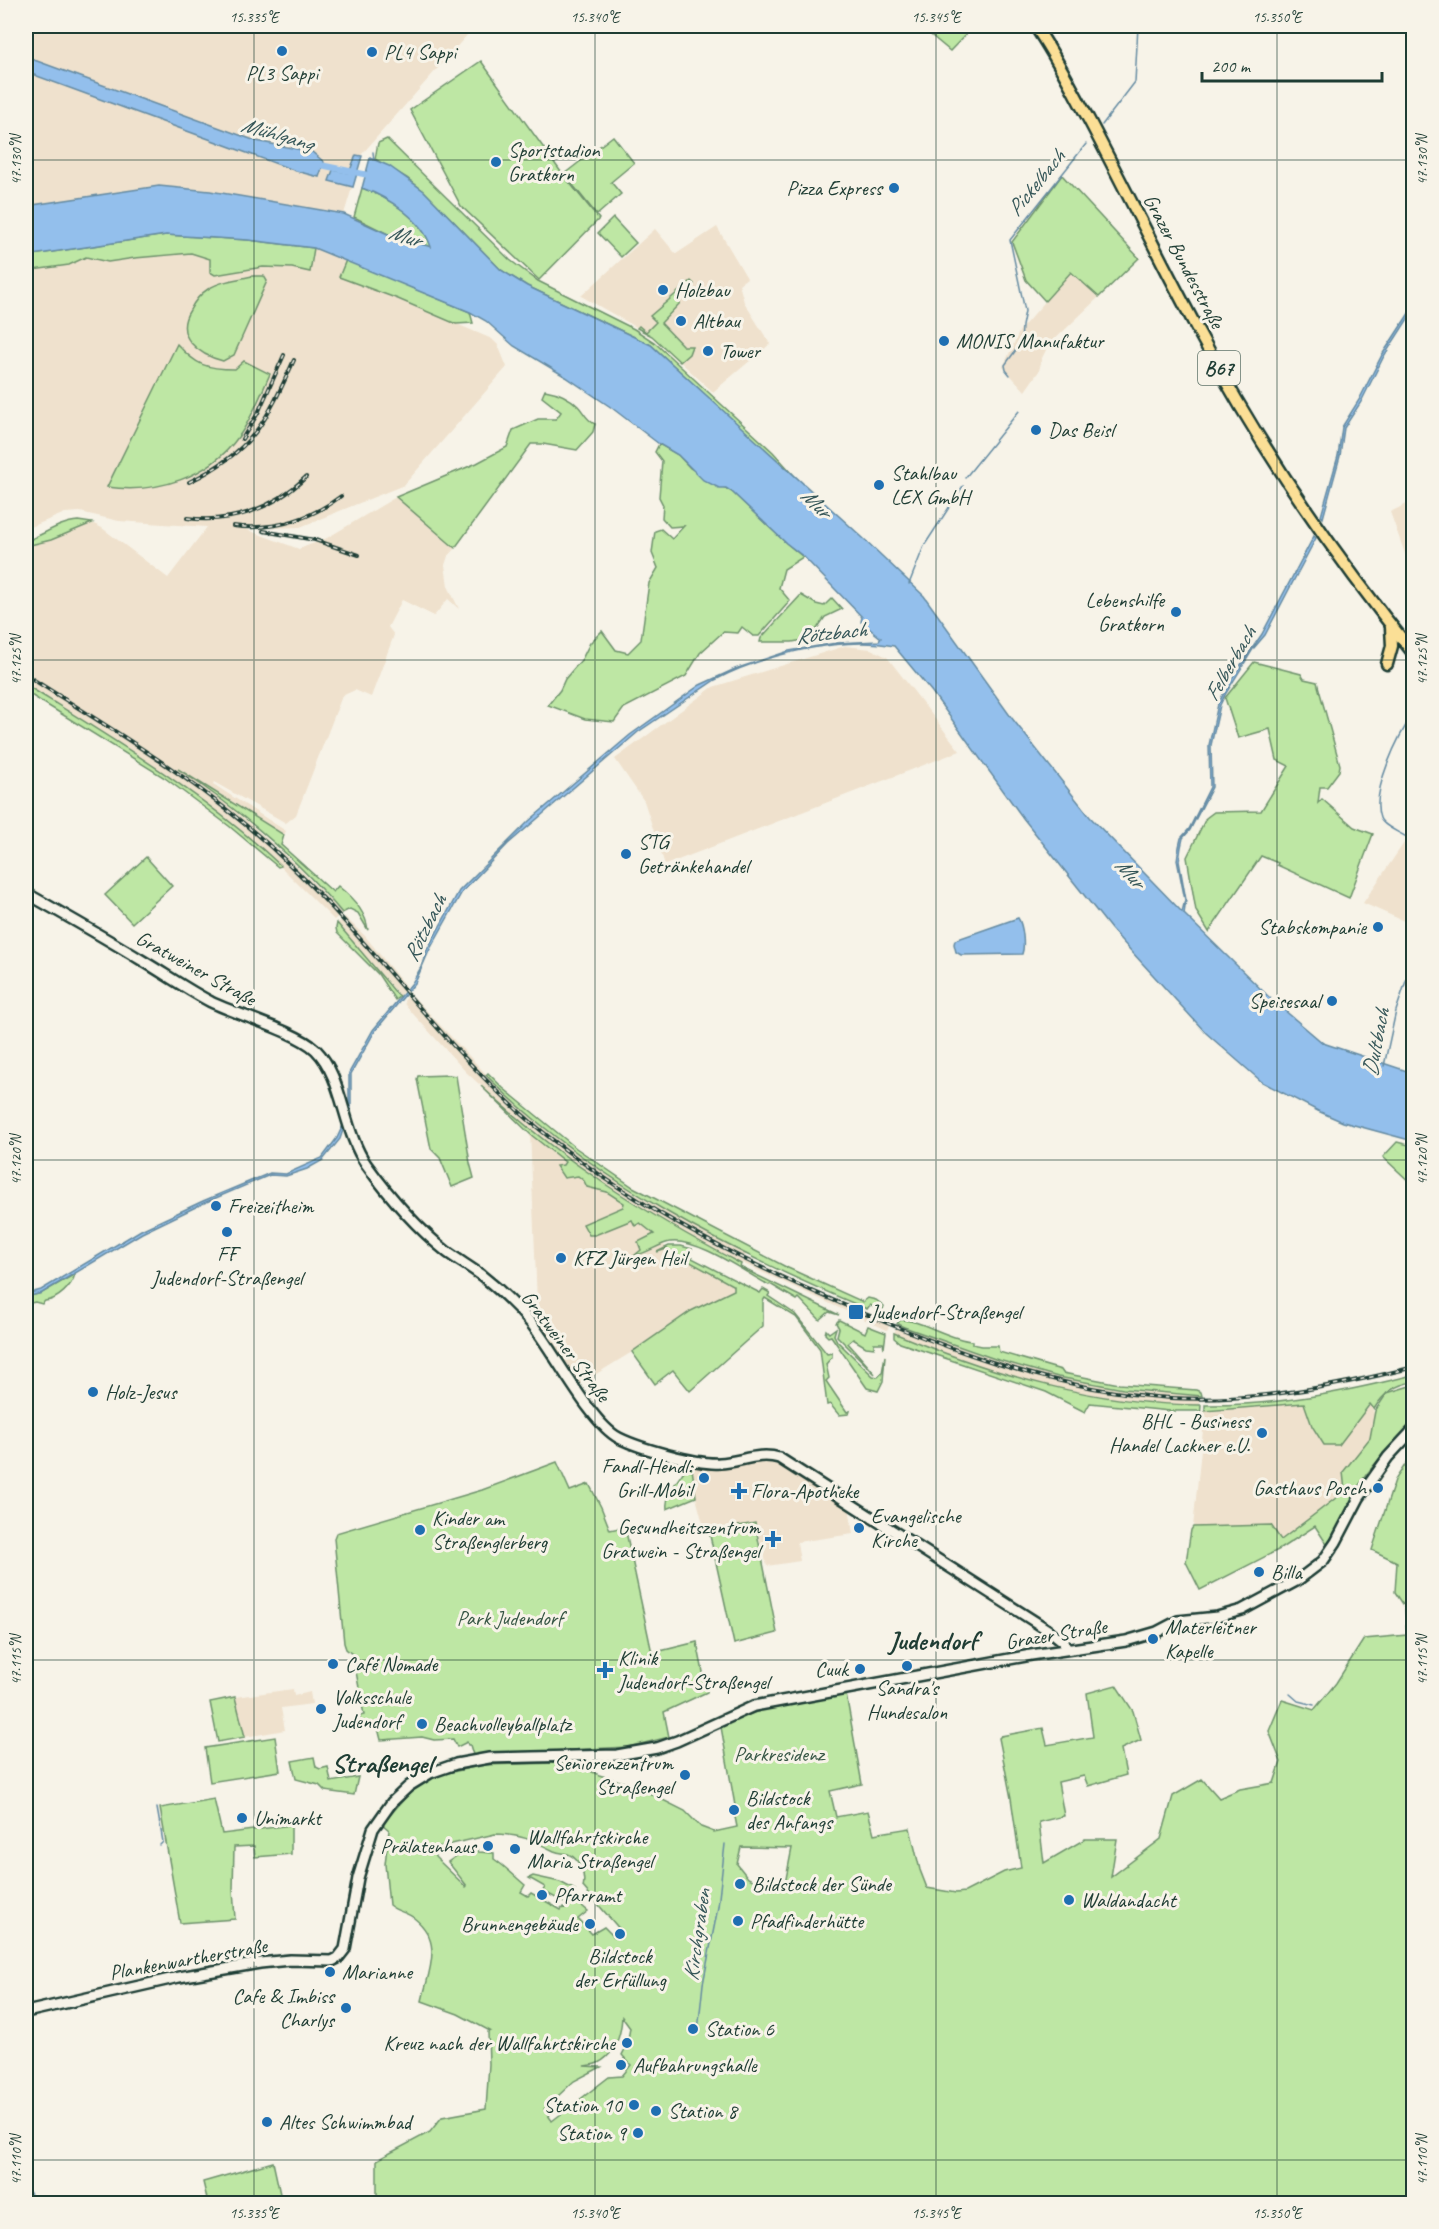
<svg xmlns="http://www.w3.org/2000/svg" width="1439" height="2229" font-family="Caveat,sans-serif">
<rect width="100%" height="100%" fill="#f7f3e8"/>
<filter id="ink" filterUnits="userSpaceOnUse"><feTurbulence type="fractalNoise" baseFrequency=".0167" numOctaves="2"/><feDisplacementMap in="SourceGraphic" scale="12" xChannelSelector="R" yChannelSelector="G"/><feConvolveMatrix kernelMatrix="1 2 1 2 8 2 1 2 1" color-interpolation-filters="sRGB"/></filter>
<g filter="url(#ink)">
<g fill="#efe1cd">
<path d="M26,26H475L362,154L344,214L210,191L159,186L26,206Z"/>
<path d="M717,227L747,278L739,284L744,302L770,344L713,392L652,336L581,296L655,229L676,254Z"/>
<path d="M314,248L346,260L339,277L398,299L492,339L498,345L507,367L404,485L300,527L245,529L299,549L327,538L396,497L455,548L448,556L445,565L448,586L459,609L448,599L434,616L402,600L388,627L394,635L371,697L355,690L342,696L296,815L286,823L214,782L213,784L286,831L284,835L183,772L236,811L299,868L342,913L334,920L266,852L203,801L146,762L26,685V546L51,540L92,523L102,528L168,578L207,527L119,521L80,512L65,513L26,529V256Z"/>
<path d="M1071,272L1099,297L1048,346L1042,358L1039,371L1025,391L1003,367L1020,330Z"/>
<path d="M1413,501V576L1390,512Z"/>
<path d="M845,646L871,649L887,657L960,751L665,865L644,801L615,759L713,687Z"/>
<path d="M1406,840L1413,846V925L1363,903Z"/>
<path d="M345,917L365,936L405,986L406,988L400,996L337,924Z"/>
<path d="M410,993L502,1091L546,1130L597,1168L642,1198L746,1254L745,1257L837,1301L891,1322L887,1330L742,1263L740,1267L670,1228L640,1223L655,1234L667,1249L734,1286L735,1290L691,1311L632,1352L580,1384L529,1309L537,1303L530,1131L466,1072L405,1005L404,1001Z"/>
<path d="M898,1324L995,1359L1058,1377L1123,1389L1200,1396V1405L1165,1404L1117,1399L1043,1385L965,1361L903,1337L894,1333Z"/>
<path d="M1304,1403L1312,1426L1324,1445H1338L1371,1404L1375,1416L1370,1438L1343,1472L1345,1491L1281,1541L1270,1525L1193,1527L1205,1411Z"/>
<path d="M769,1456L849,1506L853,1534L797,1542L800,1561L767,1566L755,1523L709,1531L704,1527L693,1487L691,1465L704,1466Z"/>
<path d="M293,1689L294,1696L310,1692L312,1704L281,1708L285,1730L245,1737L235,1697Z"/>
</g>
<g fill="#bee7a4" stroke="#6e926c" stroke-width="1.5" fill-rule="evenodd">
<path d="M920,26H974L950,51Z"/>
<path d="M481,61L561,172L599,219L539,280L461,206L410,110Z"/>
<path d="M613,136L634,163L611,182L621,194L597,215L564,174Z"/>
<path d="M387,139L510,260L538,281L634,329L654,342L773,452L802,484L651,345L527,286L501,270L424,191L407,178L375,159L378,143Z"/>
<path d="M1062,175L1139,258L1099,297L1071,272L1045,301L1026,280L1012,242Z"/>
<path d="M362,188C390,198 420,218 432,247L390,235L354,217Z"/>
<path d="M613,218L636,243L621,257L598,233Z"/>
<path d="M166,235L248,240L314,248L310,272L292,268L263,267L215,275L210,272V259L191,253L135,258L108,262L86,257L69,265L26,271V256Z"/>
<path d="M346,260L470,312L473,323L456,324L398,299L339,277Z"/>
<path d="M253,276H264L267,281L234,355L223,361C199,355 173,336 190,310C194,302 200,294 208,289C221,281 238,279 253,276Z"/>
<path d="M691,281L694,284L678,300L680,303L661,323L683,346H692L689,354L680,362L652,336L637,328L639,326L646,332L656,322L650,316Z"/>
<path d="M177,344C196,365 206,369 235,369L244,361L270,374C261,394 252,418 239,436C209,478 156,494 107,487Z"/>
<path d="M545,390C557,392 569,397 578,406C584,412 586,420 595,424L593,432L577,450L543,444H531L455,548L396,497L477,463L507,447L513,430L538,419H556L561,412L542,397Z"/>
<path d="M659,444L678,455L690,468L732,492L786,543L803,557L784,569L779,588L790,601L759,636H753L742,627L738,633L723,632L700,653L686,676L624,708L614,722L585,719L548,705L560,690L565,679L582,659L590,643L602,631L616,650L628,653L641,640L649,583L658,568L652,553L655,531L661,529L672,539L684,526L670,527L662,518L663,505L659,497L662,461L655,452Z"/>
<path d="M78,521L92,523L51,540L26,546V541C43,535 60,522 78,521Z"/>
<path d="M801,595L816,604L824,606L832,598L842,609L825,617L810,639L792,642H760L761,638Z"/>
<path d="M1254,662L1301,674L1304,679L1317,682L1340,765L1339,771L1327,787H1320L1318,803L1322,799L1354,827L1373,834L1349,898L1277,865L1278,863L1261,856L1209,932L1196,911L1187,857L1206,818L1214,812L1261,811L1289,766L1277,760L1270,729L1238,738L1225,698Z"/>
<path d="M26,685C114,740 205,794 281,866L278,867L229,826L165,778L26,692Z"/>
<path d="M178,769L284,835L281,845L333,892L338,886C352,897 366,912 368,930L358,913L350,909L342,913C296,857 238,809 178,769Z"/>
<path d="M146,857L172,886L132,923L105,895Z"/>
<path d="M337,923L396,993L400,996L395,1000L378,974L337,933L336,928Z"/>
<path d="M488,1073L503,1088L576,1148L633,1187L788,1268L863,1302L868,1298L876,1300L884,1306L882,1312L870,1305L867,1309C733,1253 599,1185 494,1083L486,1075Z"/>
<path d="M449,1075L456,1076L470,1163L474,1178L452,1187L440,1158L431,1149L417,1079L418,1076Z"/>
<path d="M481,1086C559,1160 647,1214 741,1264L740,1267L746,1270L839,1315L829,1312L820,1320L799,1298L797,1300L770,1284L769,1285C744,1272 698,1238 670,1242C658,1244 647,1254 635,1255L641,1250L638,1242L654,1234L640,1223L635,1226L632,1220L595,1235H589L583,1224L623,1207L624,1203L607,1192L587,1187L584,1181L578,1176L564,1178L556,1166L563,1165L565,1162L530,1134Z"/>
<path d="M1397,1142L1413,1146V1185L1383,1157Z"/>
<path d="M669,1246H681L692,1249L688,1256L760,1293L763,1289L770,1293L768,1296L795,1314L827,1354L832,1353V1357L826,1364L829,1378L826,1381L847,1412L850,1411L849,1414L839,1415L830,1404L827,1405L820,1349L796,1317L765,1298L763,1301V1326L690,1391L673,1370L655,1384L632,1352L691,1311L734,1290V1286L667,1249L657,1252Z"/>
<path d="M75,1274C72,1286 58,1300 45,1301L42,1304L35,1302L26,1304V1297L42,1293Z"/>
<path d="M839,1320L865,1333L868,1326L886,1333L884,1348L883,1343H874V1348L866,1347L853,1339L848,1343L875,1374L837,1336L839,1328L836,1323Z"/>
<path d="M900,1320C918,1318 950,1340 972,1341V1344L982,1346H998L999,1352L1061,1370L1063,1373L1119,1384L1196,1390L1201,1392L1202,1396L1123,1389L1058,1377L995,1359L904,1327L897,1324Z"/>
<path d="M836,1328L834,1335L837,1341L873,1376L878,1377L882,1373L885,1356L883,1381L878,1391L867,1388L831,1336L828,1337L825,1334L826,1330L829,1333Z"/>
<path d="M894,1333C992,1374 1094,1405 1201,1405L1200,1417L1199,1411H1170L1090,1403L1085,1412L1046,1392L900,1343L894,1338Z"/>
<path d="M1413,1375V1382C1394,1385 1384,1393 1374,1409L1370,1404L1339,1445H1324L1312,1426L1304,1403L1205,1411V1405C1275,1406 1345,1392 1413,1375Z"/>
<path d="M1413,1385V1424L1384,1453L1366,1475L1352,1496L1351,1504L1328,1546L1315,1526L1280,1549L1200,1590L1186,1562L1191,1530L1193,1527L1271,1525L1281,1540L1345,1491L1343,1472L1370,1438L1375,1411L1387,1393Z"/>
<path d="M1413,1453V2203L377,2204V2160L430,2132L442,2117L486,2109L489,2064L488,2032L490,2031L458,2014L422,2001C429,1969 444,1942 414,1918C407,1912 397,1912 389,1905L385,1864L389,1830L382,1824L407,1796L422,1783L435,1776L483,1765L557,1763L575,1764L599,1775L633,1785L685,1811L701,1827L714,1832L737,1827L734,1812L736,1811L721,1727C757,1706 804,1702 846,1694L862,1784L830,1791L836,1817L868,1811L874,1834L910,1828L920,1870L927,1888L956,1893L965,1892L1004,1872L1021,1868L1011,1798L999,1738L1001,1736L1043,1728L1047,1745L1093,1737L1087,1693L1116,1685L1133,1711L1141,1740L1121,1749L1126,1775L1088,1786L1084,1776L1058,1782L1064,1816L1039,1822L1044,1863L1085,1839H1117L1111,1877L1161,1839L1173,1796L1202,1779L1219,1798L1240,1789L1274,1783L1281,1762L1269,1731L1282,1700L1314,1710L1336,1683L1364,1639L1407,1635L1405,1607L1395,1592L1397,1562L1372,1550L1395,1480ZM495,1834C522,1835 530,1839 554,1851C559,1853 564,1853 568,1854C580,1859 586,1875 583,1887L622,1932L615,1938L604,1927L592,1934L578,1919L588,1911L582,1906L573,1892L575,1890L560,1882L533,1876L529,1878L545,1887L543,1891L567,1904L565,1908L563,1907L561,1910L531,1893L528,1896L521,1892L525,1885C514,1876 506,1867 494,1859V1853L478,1852L476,1846L468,1848L448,1862L467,1886L466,1887L435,1857L434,1848ZM741,1847L792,1848L785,1884L775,1889L748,1878L737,1864ZM622,2017L630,2028L627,2045L622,2055L631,2065L622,2076L609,2077L552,2121L544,2109L574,2081L601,2067L584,2066C588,2065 594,2065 598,2063C616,2054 621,2033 622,2017Z"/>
<path d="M557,1462L570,1491L589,1484L601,1507L610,1530L625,1527L652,1653L697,1642L707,1692L664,1712L669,1737L628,1747L473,1755L470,1745H468L467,1742L457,1747L453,1739L434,1740L422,1737L381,1740L377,1724L359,1727L360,1716L364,1715L353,1655L346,1649L344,1643L334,1538L336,1533L482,1490Z"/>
<path d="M686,1468L692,1469L696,1497L667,1509C665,1494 678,1480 686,1468Z"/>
<path d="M755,1523L777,1633L734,1644L709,1531Z"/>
<path d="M235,1697L245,1737L218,1742L210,1702Z"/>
<path d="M275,1737L280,1771L210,1782L205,1748Z"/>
<path d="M314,1757L316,1767L320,1769L328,1767L331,1782L358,1777L354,1795L325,1791L319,1785L296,1779L292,1761Z"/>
<path d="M214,1799L222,1834L291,1825V1854L255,1857L254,1846L234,1847L233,1889L235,1919L180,1923L160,1808Z"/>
<path d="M273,2162L282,2203H208L203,2182Z"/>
</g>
<g fill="#93bfec" stroke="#658ba2" stroke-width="1.5">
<path d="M26,57L256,141L302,150L306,147L324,162L319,177L296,171L26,72Z"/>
<path d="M356,155L362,156L353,187L329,181L333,170L349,173Z"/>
<path d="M370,158L389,166L424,191L501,270L527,286L651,345L862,537L924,596L1011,717L1090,817L1182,912L1185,900L1177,860L1179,847L1181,838L1189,829L1210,787L1209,745L1218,704L1232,678L1262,634L1314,536L1316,538L1265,635L1253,649L1226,693L1220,705L1211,745L1212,787L1190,830L1183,838L1181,847L1179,861L1186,900L1184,914L1270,998L1323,1043L1413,1073V1141L1343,1122L1318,1111L1262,1082L1206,1033L1111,929L1023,818L932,692L894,646C842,635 761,656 715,680L638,732L508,844L462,892L429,951L415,983L375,1031L351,1074V1114L344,1127L340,1139L323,1160L307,1169L286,1176L270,1175L204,1203L142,1233L42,1293L26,1297V1294L41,1290L141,1230L203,1201L270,1173L286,1174L322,1158L337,1138L349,1112V1073L373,1030L412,983L421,967L427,950L459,891L529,821L630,735L700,685L735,669L789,651L836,643L879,641L881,638L861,622L862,617L804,557L786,543L732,492L726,488H719L703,480L678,455L659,444L612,408L566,377L514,346L486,321L470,312L314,248L248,240L166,235L26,256V206L159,186L210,191L344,214L390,235L431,247C423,220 388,197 362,188Z"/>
<path d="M1413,307V311L1384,356L1361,402L1344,428L1340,456L1323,518L1321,516L1338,456L1342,427L1359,400L1382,355Z"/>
<path d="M1018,918C1023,925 1025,946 1022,954L961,955L956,952L954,944L955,940Z"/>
</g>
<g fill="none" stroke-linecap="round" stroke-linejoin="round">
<g stroke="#658ba2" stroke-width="1.5">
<path d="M1102,125L1135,82L1138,26"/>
<path d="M373,152L374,160"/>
<path d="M1010,375L1006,370L1005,365L1021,343L1022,326L1025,311L1010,240L1086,144"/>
<path d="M965,478L1019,411"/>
<path d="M909,584L924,546L963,486"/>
<path d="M1414,713C1399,734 1370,792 1380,818C1383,827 1406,835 1414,842"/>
<path d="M1384,1066L1396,1011L1414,957"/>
<path d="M1290,1694L1298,1701L1314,1705"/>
<path d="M157,1808L163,1842L160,1845"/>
<path d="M698,2031L703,1984L718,1907L725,1844"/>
<path d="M26,2187L37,2204"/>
</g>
<path stroke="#93bfec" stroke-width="6" d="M316,164L373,176"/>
<defs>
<g id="secondary">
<path d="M26,893C65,915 104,937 143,961C165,974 188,990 211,1002C238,1015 297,1032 316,1050C343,1077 343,1131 366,1164C389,1196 417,1228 447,1252C458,1260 470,1267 481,1275C499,1289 516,1305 531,1323C554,1351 590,1423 619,1438C639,1448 698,1465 720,1463C740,1462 759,1452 779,1458L1048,1630L1063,1642L1067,1649"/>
<path d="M26,2012L179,1977L260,1963L290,1960L332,1961L338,1958L345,1949L358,1878L373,1829L392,1802L409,1786L430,1773L456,1764L489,1758L617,1755L657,1748L677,1741L754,1706L1031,1655L1126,1641L1157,1632L1178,1621L1217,1617L1242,1610L1298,1580L1323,1561L1336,1542L1359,1498L1388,1457L1414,1429"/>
</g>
<g id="primary">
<path d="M1035,26C1056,56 1072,89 1089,120C1127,192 1163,266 1202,338C1262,451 1334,555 1414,654"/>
<path d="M1387,664L1392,646L1391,627"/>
</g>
</defs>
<use href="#secondary" stroke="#1f3d34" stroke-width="14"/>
<use href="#primary" stroke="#1f3d34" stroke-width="15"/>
<use href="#secondary" stroke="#f7f3e8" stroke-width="9"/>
<use href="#primary" stroke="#fbdf96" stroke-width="10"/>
<defs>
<g id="rail">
<path d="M242,439L258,413L284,355"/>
<path d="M189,482C253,451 266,422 294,360"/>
<path d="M187,518C232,524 274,508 306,477"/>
<path d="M233,526C273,531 309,520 341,496"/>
<path d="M263,531L315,540L359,555"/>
<path d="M26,675C118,733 213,789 291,866C376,947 442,1046 532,1123C623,1200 732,1257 842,1304C946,1349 1056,1391 1171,1398C1253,1402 1334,1387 1414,1367"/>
</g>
</defs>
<use href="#rail" stroke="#1f3d34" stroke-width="4"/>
<use href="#rail" stroke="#f7f3e8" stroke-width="1.5" stroke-dasharray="4.5" stroke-linecap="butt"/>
</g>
</g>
<path fill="none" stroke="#1f3d34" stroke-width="1.5" stroke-opacity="0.45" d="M254,26V2204M595,26V2204M936,26V2204M1277,26V2204M26,160H1414M26,660H1414M26,1160H1414M26,1660H1414M26,2160H1414"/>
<g fill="#1f6fb2" stroke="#f7f3e8" stroke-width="2">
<circle cx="282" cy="51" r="6"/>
<circle cx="372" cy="52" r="6"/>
<circle cx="496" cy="162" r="6"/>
<circle cx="894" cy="188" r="6"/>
<circle cx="663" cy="290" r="6"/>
<circle cx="681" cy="321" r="6"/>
<circle cx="944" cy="341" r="6"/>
<circle cx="708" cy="351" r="6"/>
<circle cx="1036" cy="430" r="6"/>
<circle cx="879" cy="485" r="6"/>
<circle cx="1176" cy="612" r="6"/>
<circle cx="626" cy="854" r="6"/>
<circle cx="1378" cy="927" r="6"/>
<circle cx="1332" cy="1001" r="6"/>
<circle cx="216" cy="1206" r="6"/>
<circle cx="227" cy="1232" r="6"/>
<circle cx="561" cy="1258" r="6"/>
<rect x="848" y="1304" width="16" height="16" rx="3"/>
<circle cx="93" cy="1392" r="6"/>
<circle cx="1262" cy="1433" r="6"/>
<circle cx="704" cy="1478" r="6"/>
<circle cx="1378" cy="1488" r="6"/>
<path d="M736 1482h6v6h6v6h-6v6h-6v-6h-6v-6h6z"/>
<circle cx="859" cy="1528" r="6"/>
<circle cx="420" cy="1530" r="6"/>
<path d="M770 1530h6v6h6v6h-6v6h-6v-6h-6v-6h6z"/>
<circle cx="1259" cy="1572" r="6"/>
<circle cx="1153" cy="1639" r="6"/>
<circle cx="333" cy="1664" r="6"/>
<circle cx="907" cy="1666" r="6"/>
<circle cx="860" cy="1669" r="6"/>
<path d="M602 1661h6v6h6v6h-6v6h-6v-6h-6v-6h6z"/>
<circle cx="321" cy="1709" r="6"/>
<circle cx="422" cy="1724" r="6"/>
<circle cx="685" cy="1775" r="6"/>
<circle cx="734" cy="1810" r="6"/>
<circle cx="242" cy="1818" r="6"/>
<circle cx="488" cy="1846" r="6"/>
<circle cx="515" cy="1849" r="6"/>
<circle cx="740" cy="1884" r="6"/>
<circle cx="542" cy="1895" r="6"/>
<circle cx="1069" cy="1900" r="6"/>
<circle cx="738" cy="1921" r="6"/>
<circle cx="590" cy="1924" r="6"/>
<circle cx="620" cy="1934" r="6"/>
<circle cx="330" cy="1972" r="6"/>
<circle cx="346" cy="2008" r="6"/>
<circle cx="693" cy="2029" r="6"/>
<circle cx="627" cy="2043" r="6"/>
<circle cx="621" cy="2065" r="6"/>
<circle cx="634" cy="2105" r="6"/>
<circle cx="656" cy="2111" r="6"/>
<circle cx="267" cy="2122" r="6"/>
<circle cx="638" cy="2133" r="6"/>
</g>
<g text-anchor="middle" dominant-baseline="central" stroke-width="6" stroke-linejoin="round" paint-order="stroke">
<rect fill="#f7f3e8" stroke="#60746a" stroke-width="1.5" x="1198" y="351" width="42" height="34" rx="4.5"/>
<g font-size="20" font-weight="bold" fill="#1f3d34">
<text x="1219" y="368">B67</text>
</g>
<g font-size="21" fill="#1f3d34" stroke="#f7f3e8" text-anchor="start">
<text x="384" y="52">PL4 Sappi</text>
<text x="282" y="73" text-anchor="middle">PL3 Sappi</text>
<text x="508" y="150">Sportstadion<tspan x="508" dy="24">Gratkorn</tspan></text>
<text x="882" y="188" text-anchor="end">Pizza Express</text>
<text x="675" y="290">Holzbau</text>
<text x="693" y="321">Altbau</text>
<text x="956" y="341">MONIS Manufaktur</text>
<text x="720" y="351">Tower</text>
<text x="1048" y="430">Das Beisl</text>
<text x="891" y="473">Stahlbau<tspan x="891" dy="24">LEX GmbH</tspan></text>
<text x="1164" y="600" text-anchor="end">Lebenshilfe<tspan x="1164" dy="24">Gratkorn</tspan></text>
<text x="638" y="842">STG<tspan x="638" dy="24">Getränkehandel</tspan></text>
<text x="1366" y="927" text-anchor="end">Stabskompanie</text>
<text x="1320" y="1001" text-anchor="end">Speisesaal</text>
<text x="228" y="1206">Freizeitheim</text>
<text x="227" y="1254" text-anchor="middle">FF<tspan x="227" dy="24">Judendorf-Straßengel</tspan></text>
<text x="573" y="1258">KFZ Jürgen Heil</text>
<text x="870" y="1312">Judendorf-Straßengel</text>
<text x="105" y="1392">Holz-Jesus</text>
<text x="1250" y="1421" text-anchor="end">BHL - Business<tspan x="1250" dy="24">Handel Lackner e.U.</tspan></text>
<text x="692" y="1466" text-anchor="end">Fandl-Hendl:<tspan x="692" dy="24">Grill-Mobil</tspan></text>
<text x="1366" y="1488" text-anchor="end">Gasthaus Posch</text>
<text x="751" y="1491">Flora-Apotheke</text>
<text x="871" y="1516">Evangelische<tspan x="871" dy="24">Kirche</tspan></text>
<text x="432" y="1518">Kinder am<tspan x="432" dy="24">Straßenglerberg</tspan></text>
<text x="760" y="1527" text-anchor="end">Gesundheitszentrum<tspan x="760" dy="24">Gratwein - Straßengel</tspan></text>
<text x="1271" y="1572">Billa</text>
<text x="1165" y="1627">Materleitner<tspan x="1165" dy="24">Kapelle</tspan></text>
<text x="618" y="1658">Klinik<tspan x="618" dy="24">Judendorf-Straßengel</tspan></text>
<text x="345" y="1664">Café Nomade</text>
<text x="848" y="1669" text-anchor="end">Cuuk</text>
<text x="907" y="1688" text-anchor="middle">Sandra's<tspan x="907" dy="24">Hundesalon</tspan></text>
<text x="333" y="1697">Volksschule<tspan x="333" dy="24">Judendorf</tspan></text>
<text x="434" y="1724">Beachvolleyballplatz</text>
<text x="673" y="1763" text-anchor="end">Seniorenzentrum<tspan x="673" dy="24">Straßengel</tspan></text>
<text x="746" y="1798">Bildstock<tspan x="746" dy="24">des Anfangs</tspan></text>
<text x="254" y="1818">Unimarkt</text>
<text x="527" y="1837">Wallfahrtskirche<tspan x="527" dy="24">Maria Straßengel</tspan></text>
<text x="476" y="1846" text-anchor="end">Prälatenhaus</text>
<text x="752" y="1884">Bildstock der Sünde</text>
<text x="554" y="1895">Pfarramt</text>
<text x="1081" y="1900">Waldandacht</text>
<text x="750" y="1921">Pfadfinderhütte</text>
<text x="578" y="1924" text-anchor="end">Brunnengebäude</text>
<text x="620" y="1956" text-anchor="middle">Bildstock<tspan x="620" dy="24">der Erfüllung</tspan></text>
<text x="342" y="1972">Marianne</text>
<text x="334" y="1996" text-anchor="end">Cafe &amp; Imbiss<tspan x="334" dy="24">Charlys</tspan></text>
<text x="705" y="2029">Station 6</text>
<text x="615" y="2043" text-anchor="end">Kreuz nach der Wallfahrtskirche</text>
<text x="633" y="2065">Aufbahrungshalle</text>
<text x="622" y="2105" text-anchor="end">Station 10</text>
<text x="668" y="2111">Station 8</text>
<text x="279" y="2122">Altes Schwimmbad</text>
<text x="626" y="2133" text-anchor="end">Station 9</text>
</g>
<g font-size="21" fill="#1f3d34" stroke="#f7f3e8">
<text transform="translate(1184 261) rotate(62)">Grazer Bundesstraße</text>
<text transform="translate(196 968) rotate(29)">Gratweiner Straße</text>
<text transform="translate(566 1346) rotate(53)">Gratweiner Straße</text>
<text transform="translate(1056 1634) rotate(-9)">Grazer Straße</text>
<text transform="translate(188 1959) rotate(-10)">Plankenwartherstraße</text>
</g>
<g font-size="21" fill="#375645" stroke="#f7f3e8">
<text x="510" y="1618">Park Judendorf</text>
<text x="779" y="1754">Parkresidenz</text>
</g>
<g font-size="22" font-style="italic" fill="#365759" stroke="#f7f3e8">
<text transform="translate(277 134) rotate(16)">Mühlgang</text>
<text transform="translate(1036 183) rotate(-51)">Pickelbach</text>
<text transform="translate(405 236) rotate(17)">Mur</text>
<text transform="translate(816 503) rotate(44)">Mur</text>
<text transform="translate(831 633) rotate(-6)">Rötzbach</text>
<text transform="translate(1230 664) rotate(-60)">Felberbach</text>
<text transform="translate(1130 873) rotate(48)">Mur</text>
<text transform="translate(425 928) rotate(-64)">Rötzbach</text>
<text transform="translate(1376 1042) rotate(-79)">Dultbach</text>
<text transform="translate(697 1935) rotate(-82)">Kirchgraben</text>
</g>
<g font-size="27" font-weight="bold" fill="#1f3d34" stroke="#f7f3e8">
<text x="933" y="1640">Judendorf</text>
<text x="382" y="1763">Straßengel</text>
</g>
</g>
<rect width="1439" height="2229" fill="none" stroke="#f7f3e8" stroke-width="66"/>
<path d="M1202 72v9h180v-9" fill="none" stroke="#1f3d34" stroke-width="3"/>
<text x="1211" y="72" font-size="18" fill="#1f3d34" stroke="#f7f3e8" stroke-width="4.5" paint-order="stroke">200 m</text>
<rect x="33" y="33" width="1373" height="2163" fill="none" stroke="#1f3d34" stroke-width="2"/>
<g font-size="15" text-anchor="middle" fill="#1f3d34">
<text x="254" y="22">15.335°E</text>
<text x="595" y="22">15.340°E</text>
<text x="936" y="22">15.345°E</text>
<text x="1277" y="22">15.350°E</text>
<text transform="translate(16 160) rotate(-90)" y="5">47.130°N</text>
<text transform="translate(1422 160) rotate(-90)" y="5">47.130°N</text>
<text transform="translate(16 660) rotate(-90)" y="5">47.125°N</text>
<text transform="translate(1422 660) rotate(-90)" y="5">47.125°N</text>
<text transform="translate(16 1160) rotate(-90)" y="5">47.120°N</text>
<text transform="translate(1422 1160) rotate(-90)" y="5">47.120°N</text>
<text transform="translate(16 1660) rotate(-90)" y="5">47.115°N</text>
<text transform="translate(1422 1660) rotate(-90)" y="5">47.115°N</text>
<text transform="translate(16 2160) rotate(-90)" y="5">47.110°N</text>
<text transform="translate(1422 2160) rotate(-90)" y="5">47.110°N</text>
<text x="254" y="2218">15.335°E</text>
<text x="595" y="2218">15.340°E</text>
<text x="936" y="2218">15.345°E</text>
<text x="1277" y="2218">15.350°E</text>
</g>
</svg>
